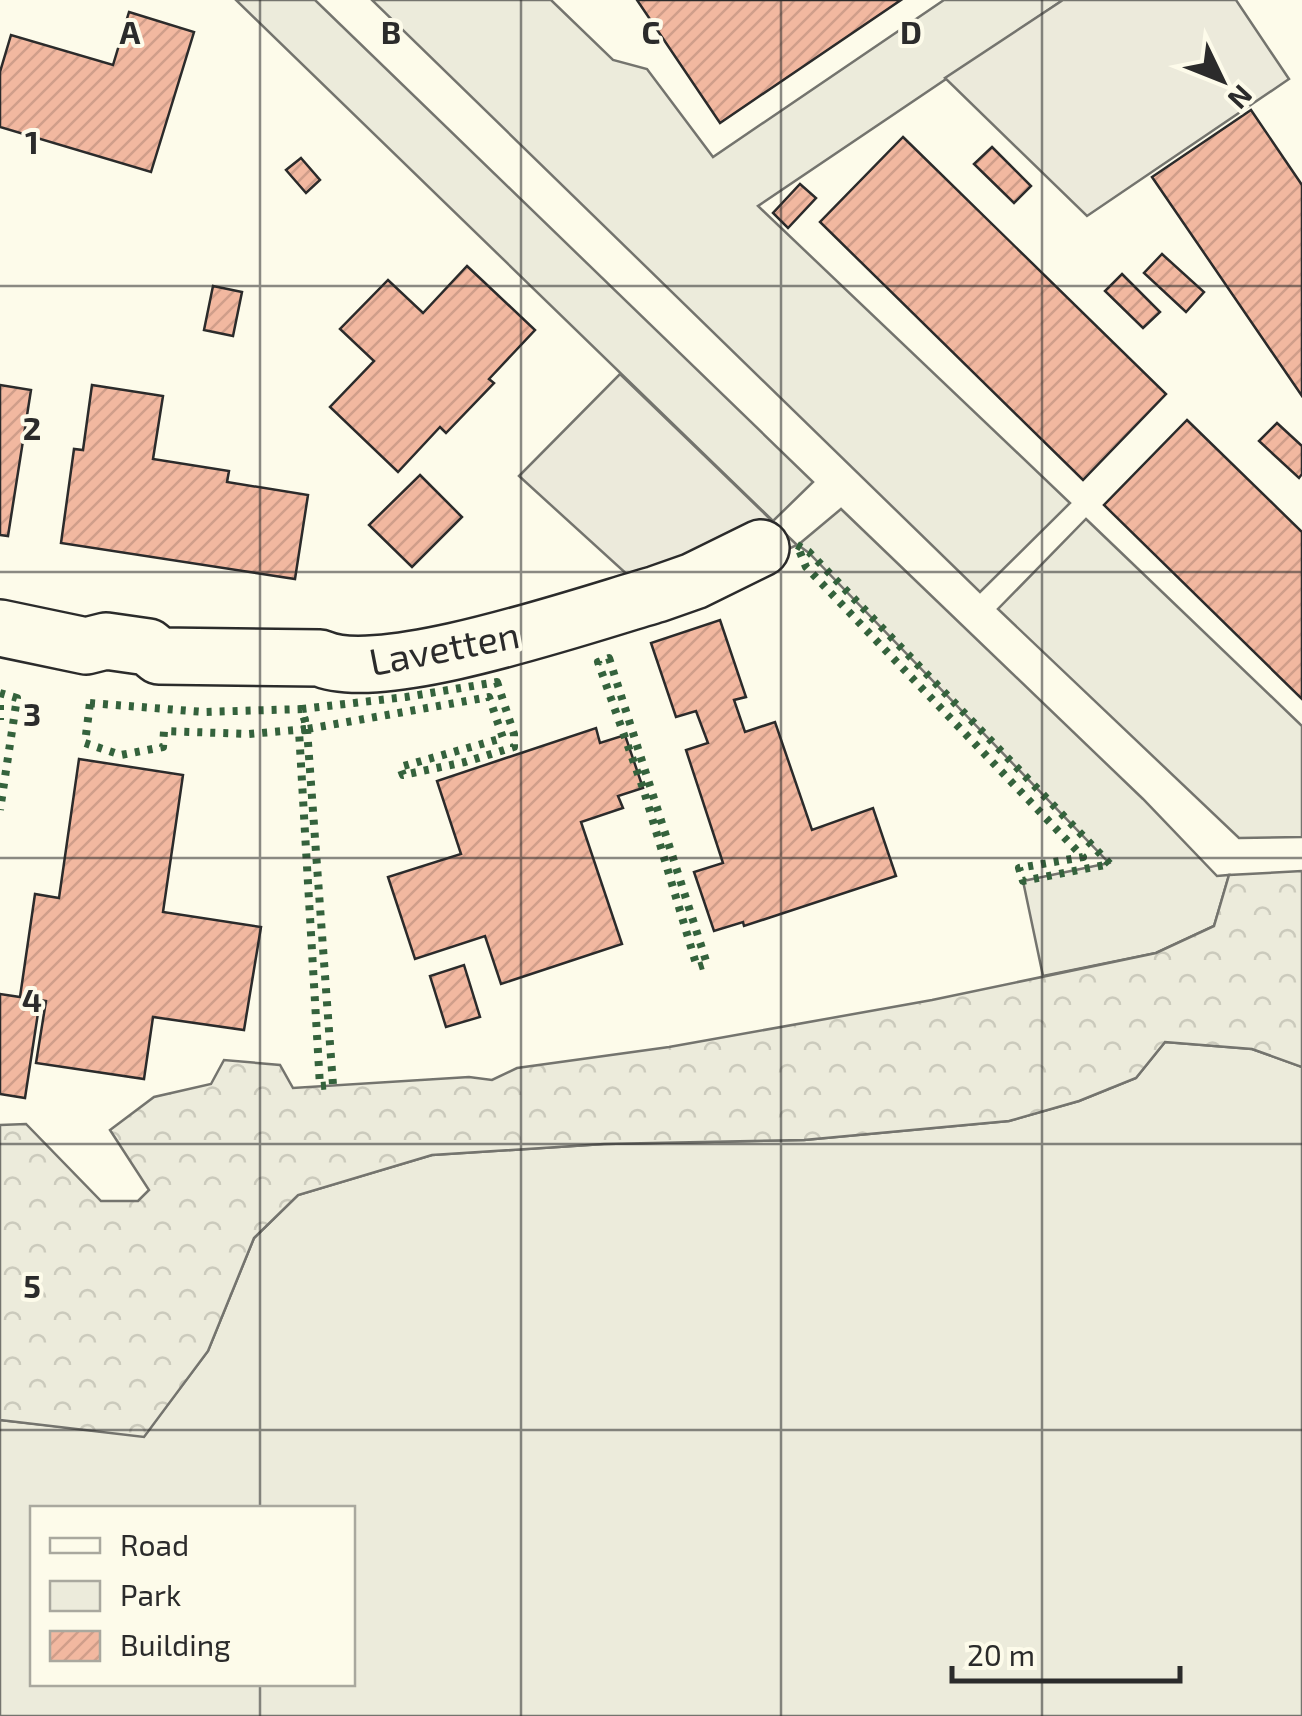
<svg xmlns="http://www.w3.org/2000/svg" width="1302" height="1716" font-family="'Exo 2',sans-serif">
<defs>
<pattern id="forest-crowns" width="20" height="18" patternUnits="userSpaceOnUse" patternTransform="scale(2.5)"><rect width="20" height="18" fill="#ecebdb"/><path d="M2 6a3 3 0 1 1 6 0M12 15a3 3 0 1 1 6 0" fill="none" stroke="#cbcabc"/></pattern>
<pattern id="building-hatch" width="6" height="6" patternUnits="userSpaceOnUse" patternTransform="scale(2.5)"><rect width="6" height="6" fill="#f2b8a0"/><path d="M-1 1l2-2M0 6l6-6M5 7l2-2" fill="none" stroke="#d09e8a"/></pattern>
</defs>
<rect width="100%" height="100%" fill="#fdfbea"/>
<g fill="#ecebdb" stroke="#74746e" stroke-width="2.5" fill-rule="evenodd">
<path d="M236,0H315L813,482L773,521Z"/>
<path d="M372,0H551L613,60L647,69L713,157L944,0H1063L758,206L1070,503L980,592Z"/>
<path d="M841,509L1143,799L1217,876L1229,875L1214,926L1156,953L1043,976L1023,881L1109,863L809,553L798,545Z"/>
<path d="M1086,519L1302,726V837L1239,838L998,609Z"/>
<path d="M1165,1042L1252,1049L1302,1067V1716H0V1420L144,1436L208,1351L254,1238L298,1195L432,1155L604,1144L804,1140L1009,1121L1079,1101L1136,1078ZM32,1508H352V1684H32Z"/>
</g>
<path fill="url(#forest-crowns)" stroke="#74746e" stroke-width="2.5" d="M1302,871V1067L1252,1049L1165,1042L1136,1078L1079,1101L1009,1121L804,1140L604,1144L432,1155L298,1195L254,1238L208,1351L144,1437L0,1420V1125L26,1124L101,1201H138L149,1190L110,1130L154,1097L211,1084L224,1060L280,1065L293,1088L469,1077L492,1080L517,1068L669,1047L932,1000L1156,953L1214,926L1229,875Z"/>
<g fill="#eceadb" stroke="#74746e" stroke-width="2.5">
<path d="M1063,0H1236L1289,79L1087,216L945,78Z"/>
<path d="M620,374L797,545L664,608L519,476Z"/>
</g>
<g fill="url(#building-hatch)" stroke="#2b2b2b" stroke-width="2.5">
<path d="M637,0H901L720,123Z"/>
<path d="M129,12L194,32L151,172L0,127V72L11,35L113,65Z"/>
<path d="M1251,110L1302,185V396L1152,177Z"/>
<path d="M903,137L1166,394L1083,480L820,222Z"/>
<path d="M992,147L1031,186L1014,203L974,164Z"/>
<path d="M301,158L320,180L306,193L286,170Z"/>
<path d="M800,184L816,198L788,228L773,213Z"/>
<path d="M1162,254L1204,292L1186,312L1144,273Z"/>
<path d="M467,266L535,330L489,379L494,383L446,433L440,427L398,472L330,407L374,361L340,329L388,280L423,313Z"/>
<path d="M1122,274L1160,312L1143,328L1105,291Z"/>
<path d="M213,286L242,292L233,336L204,330Z"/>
<path d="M0,385L31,390L8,536L0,535Z"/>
<path d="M92,385L163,396L153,459L229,471L227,482L308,495L295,579L61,543L74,449L83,450Z"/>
<path d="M1187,420L1302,532V699L1104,505Z"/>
<path d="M1277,423L1302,446V474L1299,478L1259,441Z"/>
<path d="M420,475L462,517L412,567L369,525Z"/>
<path d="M720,620L746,697L734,700L745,732L775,722L812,830L873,808L896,876L744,926L743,922L714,931L694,872L723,863L686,750L708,743L696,711L676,717L651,643Z"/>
<path d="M596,728L600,743L625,735L643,788L618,796L623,808L581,822L622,944L501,984L485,936L415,959L388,877L461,854L437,781Z"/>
<path d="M79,759L183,775L163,912L261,927L244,1030L153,1017L144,1079L36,1063L46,1001L40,1000L25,1098L0,1094V994L20,997L35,894L59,898Z"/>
<path d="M464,965L480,1017L446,1027L430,976Z"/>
</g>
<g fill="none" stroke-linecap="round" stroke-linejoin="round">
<defs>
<path id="street" d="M0,628L86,646L106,641L148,647L159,656L320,658C381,686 587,614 657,594L694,581L761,548"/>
</defs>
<use href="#street" stroke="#2b2b2b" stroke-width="60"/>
<use href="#street" stroke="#fdfbea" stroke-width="55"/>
<g stroke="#34623c" stroke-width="8" stroke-dasharray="5 8" stroke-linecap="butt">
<path d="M797,545L809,552L1110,864L1023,881L1019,868L1083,857L806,567Z"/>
<path d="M609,658L707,964L697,967L643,788L598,662Z"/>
<path d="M497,682L514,734V747L465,762L403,775L400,767L503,738L489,697L307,729L302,709L406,697Z"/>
<path d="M0,693L17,698L0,810"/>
<path d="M90,703L204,712L302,709L307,729L249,734L164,731L163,747L121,755L85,743Z"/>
<path d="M0,705V720"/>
<path d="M307,729L333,1085L320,1086L299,731Z"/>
</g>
</g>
<path fill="none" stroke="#2b2b2b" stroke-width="2.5" stroke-opacity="0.55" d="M260,0V1508M521,0V1716M781,0V1716M1042,0V1716M0,286H1302M0,572H1302M0,858H1302M0,1144H1302M0,1430H1302M260,1684V1716"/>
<g text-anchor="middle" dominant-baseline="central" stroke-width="8" stroke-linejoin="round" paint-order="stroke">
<g font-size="38" fill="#2b2b2b" stroke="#fdfbea">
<text transform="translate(444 647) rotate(-11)">Lavetten</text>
</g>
</g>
<g font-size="32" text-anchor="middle" font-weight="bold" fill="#2b2b2b" stroke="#fdfbea" stroke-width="8" stroke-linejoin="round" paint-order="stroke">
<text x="130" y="44">A</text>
<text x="391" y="44">B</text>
<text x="651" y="44">C</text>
<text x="911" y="44">D</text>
<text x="32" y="154">1</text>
<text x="32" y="440">2</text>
<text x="32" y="726">3</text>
<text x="32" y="1012">4</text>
<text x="32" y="1298">5</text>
</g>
<rect x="30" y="1506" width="325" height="180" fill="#fdfbea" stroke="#a9a89e" stroke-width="2.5"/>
<rect x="50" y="1538" width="50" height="15" fill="#fdfbea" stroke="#a9a89e" stroke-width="2.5"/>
<text x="120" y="1556" font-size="30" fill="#2b2b2b">Road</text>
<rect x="50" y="1581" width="50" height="30" fill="#ecebdb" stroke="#a9a89e" stroke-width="2.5"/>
<text x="120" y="1606" font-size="30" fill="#2b2b2b">Park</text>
<rect x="50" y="1631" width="50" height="30" fill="url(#building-hatch)" stroke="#a9a89e" stroke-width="2.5"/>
<text x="120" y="1656" font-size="30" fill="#2b2b2b">Building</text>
<g transform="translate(1222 80) rotate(133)" stroke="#fdfbea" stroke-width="8" paint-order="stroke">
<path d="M0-8L18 38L0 25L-18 38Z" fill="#2b2b2b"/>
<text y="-15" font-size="28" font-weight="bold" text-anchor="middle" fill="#2b2b2b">N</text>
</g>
<path d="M952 1666v15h228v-15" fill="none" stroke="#2b2b2b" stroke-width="5"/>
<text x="967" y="1666" font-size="30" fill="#2b2b2b" stroke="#fdfbea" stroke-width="8" paint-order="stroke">20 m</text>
</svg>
